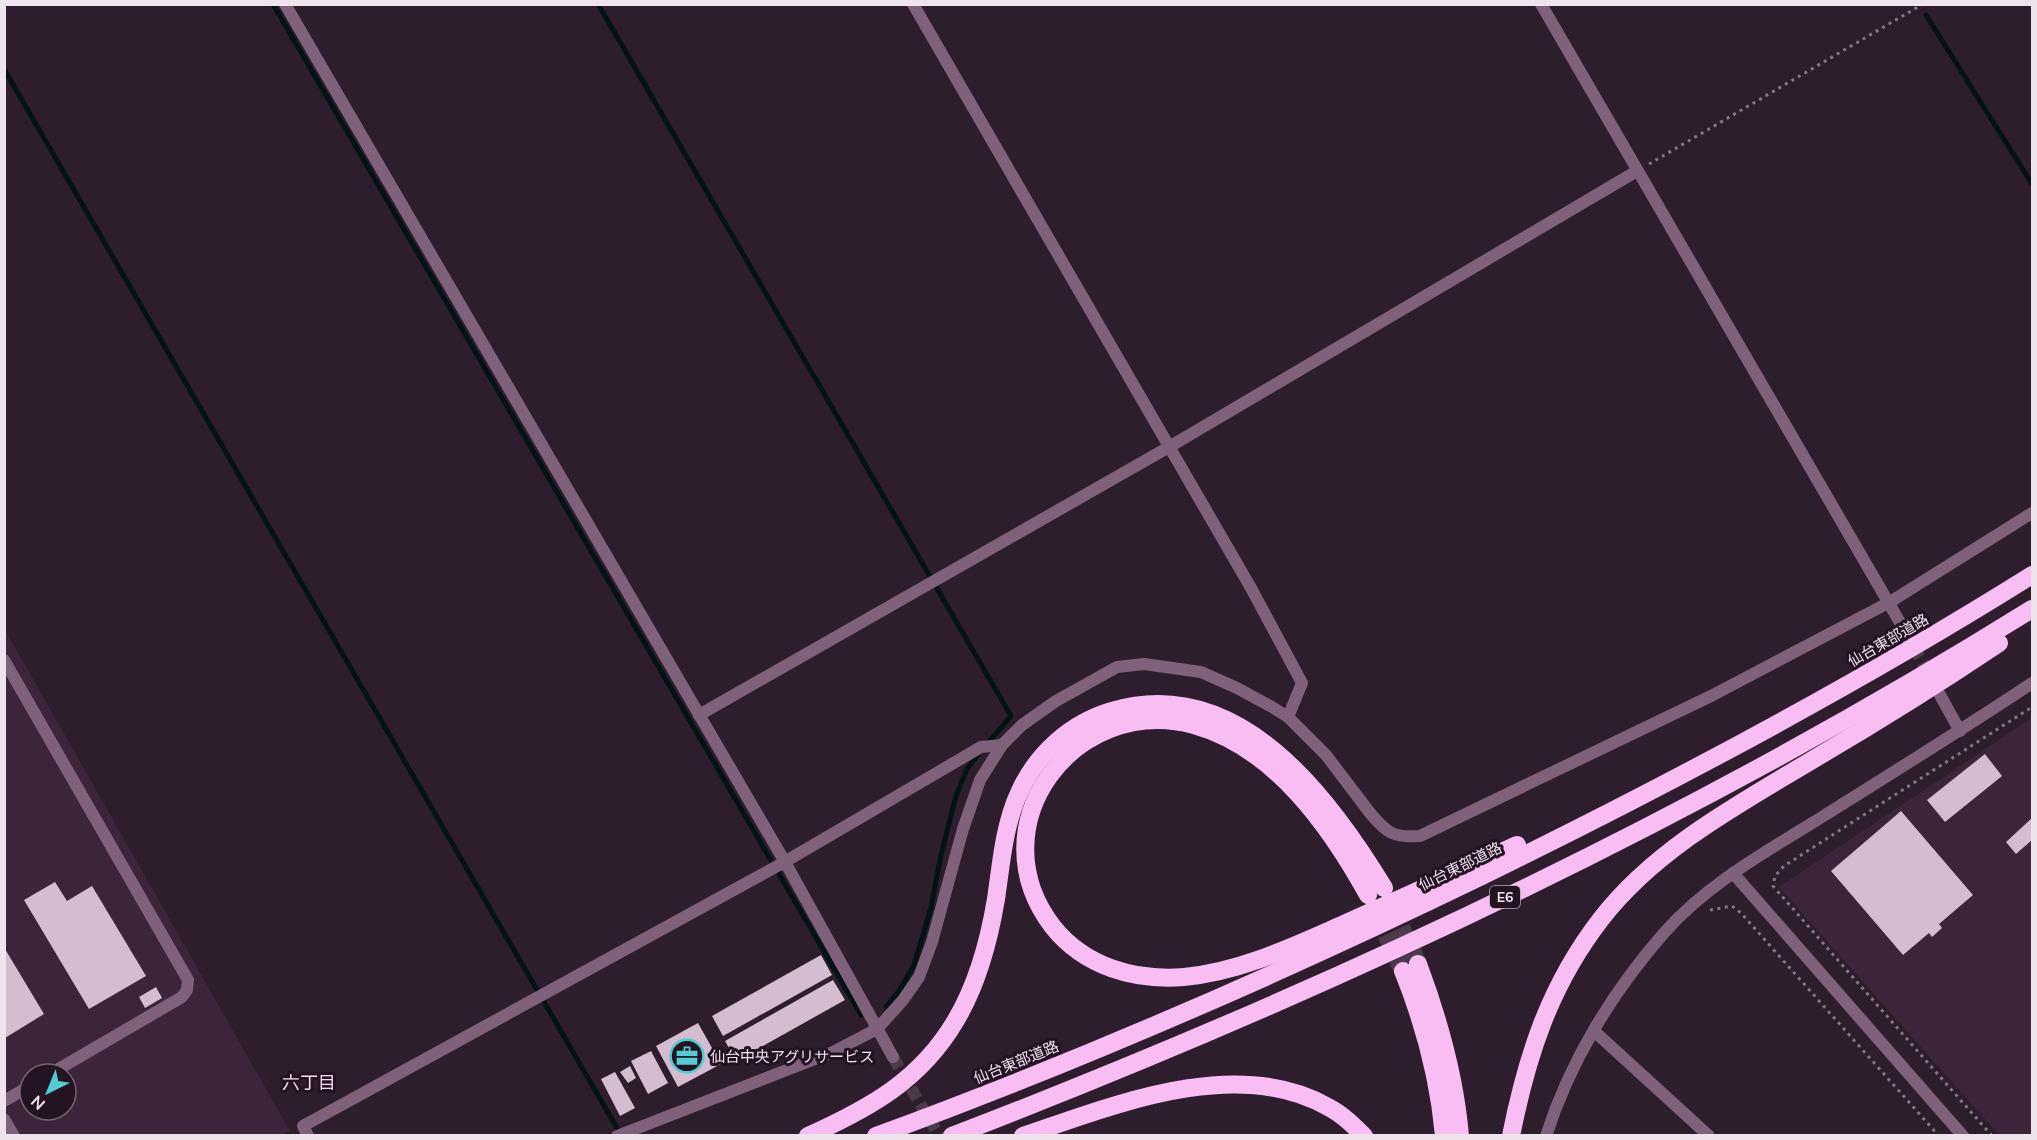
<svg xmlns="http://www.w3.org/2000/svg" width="2037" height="1140" font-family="Mulish,'Noto Sans JP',sans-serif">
<rect width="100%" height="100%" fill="#2e1d2d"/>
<g fill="#3c253a" fill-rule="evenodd">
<path d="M4,628L290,1131L282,1135H5ZM30,1074H66V1110H30Z"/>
<path d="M2032,718V1135H1999L1779,887Z"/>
</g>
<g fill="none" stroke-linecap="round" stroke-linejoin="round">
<g stroke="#021313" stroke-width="5">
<path d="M273,4L861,1015"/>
<path d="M598,4L1011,716L987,744"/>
<path d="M1926,15L2032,184"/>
<path d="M4,69L617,1128"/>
<path d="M886,1007L899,991L914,965L931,908L941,855L956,796L967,769L981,751"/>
</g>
</g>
<g fill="#d4bcd1">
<path d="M1985,754L2002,776L1945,822L1927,800Z"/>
<path d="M1901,811L1973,895L1939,924L1942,928L1932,937L1929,933L1903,955L1831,871Z"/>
<path d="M2032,818V840L2016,854L2006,842Z"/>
<path d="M55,882L67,901L92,886L146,976L89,1009L24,900Z"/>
<path d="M5,949L44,1014L5,1038Z"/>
<path d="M821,955L832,975L723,1036L712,1016Z"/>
<path d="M833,980L845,1000L736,1061L725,1041Z"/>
<path d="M156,987L162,998L145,1008L139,997Z"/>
<path d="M698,1023L721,1064L678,1087L656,1046Z"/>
<path d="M651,1051L668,1083L648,1094L631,1061Z"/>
<path d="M630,1066L636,1078L628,1083L620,1072Z"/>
<path d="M615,1072L635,1108L620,1116L601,1079Z"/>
</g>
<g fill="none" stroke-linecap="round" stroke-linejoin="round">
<path stroke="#4b3b4a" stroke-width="12" stroke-dasharray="12 6" stroke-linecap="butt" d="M893,1057L939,1136"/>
<path stroke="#4b3b4a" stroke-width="12" stroke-dasharray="12 6" stroke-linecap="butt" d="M1905,631L1931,678"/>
<g stroke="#4b3b4a" stroke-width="18" stroke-dasharray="18 9" stroke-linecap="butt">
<path d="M1390,903L1418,964"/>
<path d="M1375,910L1403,971"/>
</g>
<g stroke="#867785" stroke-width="3" stroke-dasharray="3 4.5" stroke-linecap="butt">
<path d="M1649,164L1923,4"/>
<path d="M1710,910L1732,906L1741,913L1939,1136"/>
<path d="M1992,1136L1773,886L1775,876L1784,866L2032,707"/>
</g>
<g stroke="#7f617c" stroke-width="12">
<path d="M285,4L785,862L893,1057"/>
<path d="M913,4L1251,588L1302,683L1288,717"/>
<path d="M699,715L1169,447L1637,171"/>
<path d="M1594,1031L1709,1136"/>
<path d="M308,1136L303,1126L781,864L981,747L1002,745"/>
<path d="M617,1136L833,1052L877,1029L903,1000L919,977L932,942L963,829L980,780L1002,745L1022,725L1056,701L1117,667L1144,664L1201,672L1237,688L1272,707L1288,717L1326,755L1370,813"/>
</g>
<g stroke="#7f617c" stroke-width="12">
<path d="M1541,4L1905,631"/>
<path d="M4,660L188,980L187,990L182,997L50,1074"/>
<path d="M1940,695L1960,731"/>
<path d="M1370,813C1387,833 1393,838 1420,836L1711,696L1890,602L2032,513"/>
<path d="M1733,873L1963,1136"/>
<path d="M4,1101L30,1086"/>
<path d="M4,1119L14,1136"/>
<path d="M1546,1136C1570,1061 1613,991 1664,933C1707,884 1767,851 1822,817C1892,773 1963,729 2032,683"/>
</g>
<g stroke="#f8bdf3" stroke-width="18">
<path d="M1368,895C1330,826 1274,747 1194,725C1074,693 975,826 1053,927C1085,967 1135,981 1184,977C1240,972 1294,946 1344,924C1402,898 1459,872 1517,845"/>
<path d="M1418,964C1439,1020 1455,1077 1460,1136"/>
<path d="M1403,971C1424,1023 1439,1080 1444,1136"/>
<path d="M808,1136C870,1108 921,1080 956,1020C978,983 989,941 996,899C1001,865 1004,825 1019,793C1037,753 1071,723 1112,711C1237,674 1327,794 1384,888"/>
<path d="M876,1136C1083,1060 1284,972 1482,876C1670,784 1855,686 2032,575"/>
<path d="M952,1136C1326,992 1692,821 2032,609"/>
<path d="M1023,1136C1114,1105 1237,1055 1328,1107C1342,1114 1353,1125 1364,1136"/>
<path d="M1511,1136C1527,1055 1550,985 1601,919C1655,849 1739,804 1814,759C1877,722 1938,684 1999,643"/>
</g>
</g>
<defs>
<symbol id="office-ring" viewBox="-11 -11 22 22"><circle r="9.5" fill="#241323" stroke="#52ccd0" stroke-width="1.5"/><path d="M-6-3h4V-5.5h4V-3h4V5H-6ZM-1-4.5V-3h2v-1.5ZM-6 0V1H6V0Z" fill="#52ccd0"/></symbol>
</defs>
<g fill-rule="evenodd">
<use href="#office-ring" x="668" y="1037" width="38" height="38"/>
</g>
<g text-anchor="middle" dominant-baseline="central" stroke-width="6" stroke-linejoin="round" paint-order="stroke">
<rect fill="#241323" stroke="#b2a5b1" stroke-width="1.5" x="1490" y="886" width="30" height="22" rx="4.5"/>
<g font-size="14" font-weight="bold" fill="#efe3ee">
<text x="1505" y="897">E6</text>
</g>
<g font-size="15" fill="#efe3ee" stroke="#241323">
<text transform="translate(1888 640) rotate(-30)">仙台東部道路</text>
<text transform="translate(1460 866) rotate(-26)">仙台東部道路</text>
<text transform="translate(1016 1062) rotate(-22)">仙台東部道路</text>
</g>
<g font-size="15" fill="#efe3ee" stroke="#241323" text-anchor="start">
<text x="710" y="1056">仙台中央アグリサービス</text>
</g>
<g font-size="18" fill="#f0d8ee" stroke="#241323">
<text x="309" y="1082">六丁目</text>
</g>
</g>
<rect width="2037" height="1140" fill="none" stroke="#efe3ee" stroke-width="12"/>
<g transform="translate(48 1092) rotate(223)"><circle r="28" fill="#241323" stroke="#756674" stroke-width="1.5"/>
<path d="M0-4.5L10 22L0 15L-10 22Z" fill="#52ccd0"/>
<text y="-9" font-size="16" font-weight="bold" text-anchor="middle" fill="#efe3ee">N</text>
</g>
</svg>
